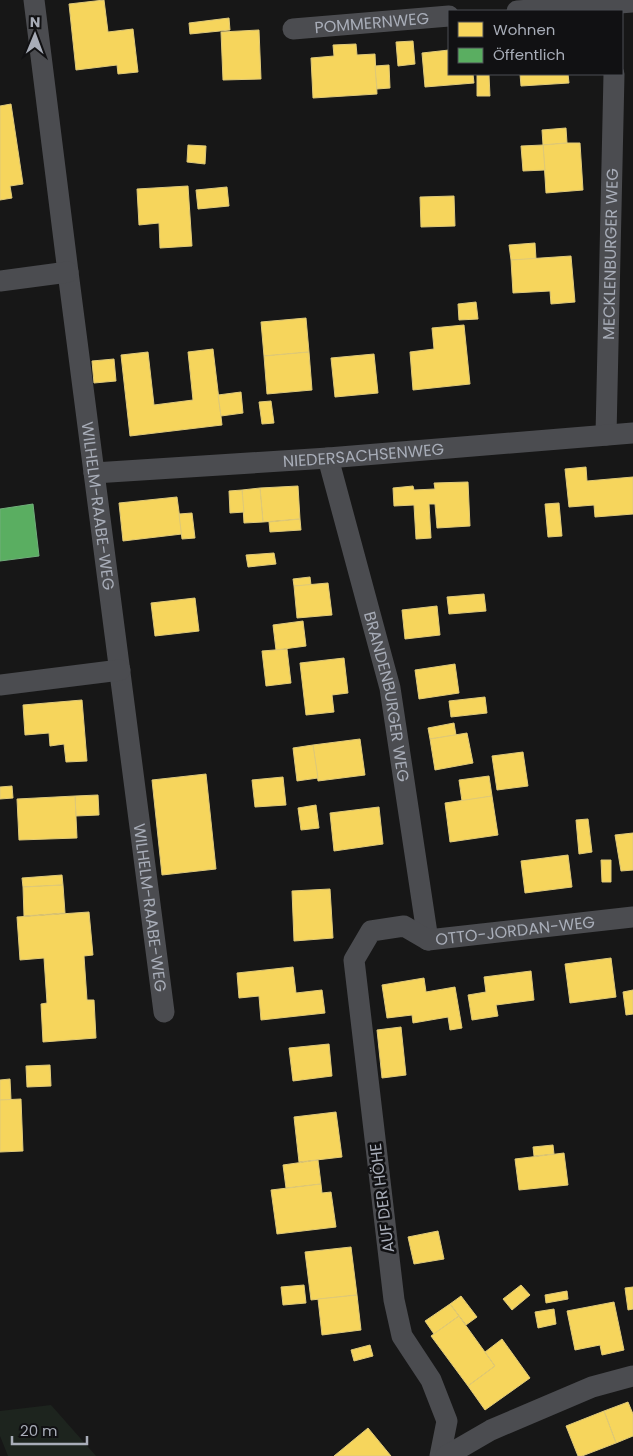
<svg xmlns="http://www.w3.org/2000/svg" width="633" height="1456" font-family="Poppins,sans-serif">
<rect width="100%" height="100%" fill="#171717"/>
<path fill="#1d241e" d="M51,1405L96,1456H8L0,1436V1411Z"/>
<g fill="#f6d55c" stroke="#dfc978">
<path d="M104,0L108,32L133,29L138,72L118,74L117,65L76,70L69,4Z"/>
<path d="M229,18L230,30L190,34L189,23Z"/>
<path d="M259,30L261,79L223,80L221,32Z"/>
<path d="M413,41L415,64L398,66L396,42Z"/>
<path d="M356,44L357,55L375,54L377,94L313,98L311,58L334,56L333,45Z"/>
<path d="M449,50V74H473L474,83L425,87L422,53Z"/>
<path d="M389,65L390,88L377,89L375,66Z"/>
<path d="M520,74H568L569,83L521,86Z"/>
<path d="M477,75H489L490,96H477Z"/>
<path d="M11,104L23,184L10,186L12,198L0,200V106Z"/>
<path d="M566,128L567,143L543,145L542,130Z"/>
<path d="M567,143H580L583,190L546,193L543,145Z"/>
<path d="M188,145L206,146L205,164L187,162Z"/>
<path d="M543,145L545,170L523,171L521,146Z"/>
<path d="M188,186L192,246L160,248L159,223L139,225L137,189Z"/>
<path d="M227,187L229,206L198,209L196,190Z"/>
<path d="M454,196L455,226L421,227L420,197Z"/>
<path d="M535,243L536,259L511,260L509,245Z"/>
<path d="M571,256L575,302L551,304L550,291L513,293L511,260Z"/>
<path d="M476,302L478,319L459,320L458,304Z"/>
<path d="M306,318L309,352L264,356L261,322Z"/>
<path d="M464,325L470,384L413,390L410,352L434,349L432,328Z"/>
<path d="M213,349L222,425L130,436L121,355L148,352L154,405L193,400L188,352Z"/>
<path d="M309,352L312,390L267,394L264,356Z"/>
<path d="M374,354L378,393L335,397L331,358Z"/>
<path d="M114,359L116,381L94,383L92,361Z"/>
<path d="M241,392L243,413L221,416L218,395Z"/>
<path d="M271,401L274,423L262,424L259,402Z"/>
<path d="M586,467L587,481L633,477V514L595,517L594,505L569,507L565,469Z"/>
<path d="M468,482L470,526L437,528L435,504H429L431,538L416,539L414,505L394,506L393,488L413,486L414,490L435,489L434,483Z"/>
<path d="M298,486L300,519L263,522L260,488Z"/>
<path d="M260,488L263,522L244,523L242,490Z"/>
<path d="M242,490L244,512L230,513L229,491Z"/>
<path d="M177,497L182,534L123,541L119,503Z"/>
<path d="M559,503L562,536L548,537L545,504Z"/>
<path d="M192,513L195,538L182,539L179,514Z"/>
<path d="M300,519L301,530L270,532L269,522Z"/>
<path d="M274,553L276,564L248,567L246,555Z"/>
<path d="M310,577L311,585L294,586L293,579Z"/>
<path d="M328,583L332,615L297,618L294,586Z"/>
<path d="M484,594L486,611L449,614L447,597Z"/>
<path d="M195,598L199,631L155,636L151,603Z"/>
<path d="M437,606L440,635L405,639L402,610Z"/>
<path d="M303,621L306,646L276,650L273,625Z"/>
<path d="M287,649L291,683L266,686L262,651Z"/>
<path d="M344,658L348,693L332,695L334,712L306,715L300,663Z"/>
<path d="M455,664L459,693L419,699L415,670Z"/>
<path d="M485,697L487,713L451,717L449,701Z"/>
<path d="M82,700L87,761L66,762L64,744L50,746L49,733L25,735L23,705Z"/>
<path d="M454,723L456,735L430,739L428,728Z"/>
<path d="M467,733L473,763L435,770L430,739Z"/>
<path d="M360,739L365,775L318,781L313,745Z"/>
<path d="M313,745L318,778L297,781L293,748Z"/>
<path d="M523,752L528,786L497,790L492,756Z"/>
<path d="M206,774L216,869L162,875L152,780Z"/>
<path d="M489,776L492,796L462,801L459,780Z"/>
<path d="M283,777L286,805L255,807L252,780Z"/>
<path d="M12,786L13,798L0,799V787Z"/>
<path d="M98,795L99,815L76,816L75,796Z"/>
<path d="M75,796L77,838L19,840L17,799Z"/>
<path d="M492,796L498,835L450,842L445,803Z"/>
<path d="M316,805L319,828L301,830L298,808Z"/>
<path d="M379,807L383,844L334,851L330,813Z"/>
<path d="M588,819L592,852L579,854L576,820Z"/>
<path d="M633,833V870L621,871L615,835Z"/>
<path d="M568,855L572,887L525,893L521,861Z"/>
<path d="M601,860H611V882H602Z"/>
<path d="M62,875L63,885L23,887L22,878Z"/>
<path d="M63,885L65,913L24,916L23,887Z"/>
<path d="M330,889L333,938L294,941L292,891Z"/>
<path d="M89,912L93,955L84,956L87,1000H94L96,1038L43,1042L41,1004L47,1003L44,958L20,960L17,917Z"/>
<path d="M611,958L616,997L570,1003L565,964Z"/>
<path d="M293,967L296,993L322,990L325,1013L261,1020L259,996L239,998L237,973Z"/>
<path d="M531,971L534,1000L496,1005L498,1016L472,1020L468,995L486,992L484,977Z"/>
<path d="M424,978L426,992L455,987L462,1028L450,1030L448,1017L413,1023L412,1015L387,1018L382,985Z"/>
<path d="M633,990V1014L626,1015L623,992Z"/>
<path d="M401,1027L406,1075L382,1078L377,1030Z"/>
<path d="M329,1044L332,1076L293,1081L289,1048Z"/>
<path d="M50,1065L51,1086L27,1087L26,1066Z"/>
<path d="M10,1079L11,1100H0V1080Z"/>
<path d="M21,1099L23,1151L0,1152V1100Z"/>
<path d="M336,1112L342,1157L299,1162L294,1117Z"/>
<path d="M553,1145L554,1154L534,1156L533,1147Z"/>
<path d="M564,1153L568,1185L519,1190L515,1159Z"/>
<path d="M318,1160L321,1184L286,1188L283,1165Z"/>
<path d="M321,1184L322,1193L331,1192L336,1227L277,1234L271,1190Z"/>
<path d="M438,1231L444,1259L414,1264L408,1237Z"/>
<path d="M351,1247L357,1295L311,1300L305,1252Z"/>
<path d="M304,1285L306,1303L283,1305L281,1287Z"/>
<path d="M521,1285L530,1295L512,1310L503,1299Z"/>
<path d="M633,1287V1309L628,1310L625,1288Z"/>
<path d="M567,1291L568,1299L546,1303L545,1295Z"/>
<path d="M357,1295L361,1330L322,1335L318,1299Z"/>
<path d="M461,1296L477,1317L466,1325L450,1304Z"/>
<path d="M614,1302L624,1350L602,1355L600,1345L575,1350L567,1311Z"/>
<path d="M450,1304L459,1316L434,1334L425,1321Z"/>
<path d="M554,1309L556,1324L538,1328L535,1312Z"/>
<path d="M459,1316L495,1366L468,1386L431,1336Z"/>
<path d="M502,1339L530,1378L485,1410L468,1386L495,1366L485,1352Z"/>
<path d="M370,1345L373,1356L354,1361L351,1350Z"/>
<path d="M628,1402L633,1414V1436L616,1443L604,1411Z"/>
<path d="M604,1411L616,1443L582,1456H578L566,1426Z"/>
<path d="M368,1428L391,1456H334Z"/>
</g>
<path fill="#5aae61" stroke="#71ae7b" d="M33,504L39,556L0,561V509Z"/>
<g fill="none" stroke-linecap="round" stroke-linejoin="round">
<g stroke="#4b4c50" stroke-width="21">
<path id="s1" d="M34,0L68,272L164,1012"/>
<path d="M517,11L633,2"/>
<path id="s2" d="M293,29L449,16"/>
<path d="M0,281L68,272"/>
<path id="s3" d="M606,435L614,74"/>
<path id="s4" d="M328,458L390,688L428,940"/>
<path id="s5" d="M94,473L328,458L633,433"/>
<path d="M0,685L120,670"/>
<path id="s6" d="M440,1456L447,1421L431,1380L402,1336L394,1300L354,960L371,931L404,926L428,940L633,917"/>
<path d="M446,1456L491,1430L592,1387L633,1376"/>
</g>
</g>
<g text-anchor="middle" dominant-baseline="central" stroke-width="5" stroke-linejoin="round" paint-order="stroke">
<g font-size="16" fill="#a8adb8" stroke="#111113">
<text stroke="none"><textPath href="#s2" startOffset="79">POMMERNWEG</textPath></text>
<text stroke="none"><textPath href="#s3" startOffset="181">MECKLENBURGER WEG</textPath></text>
<text stroke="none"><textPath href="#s5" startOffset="270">NIEDERSACHSENWEG</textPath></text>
<text stroke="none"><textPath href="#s1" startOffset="510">WILHELM-RAABE-WEG</textPath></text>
<text stroke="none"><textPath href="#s4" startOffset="246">BRANDENBURGER WEG</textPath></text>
<text stroke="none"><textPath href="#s1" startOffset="915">WILHELM-RAABE-WEG</textPath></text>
<text stroke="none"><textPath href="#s6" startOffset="694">OTTO-JORDAN-WEG</textPath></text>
<text transform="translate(382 1198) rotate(-97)">AUF DER HÖHE</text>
</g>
</g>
<rect x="448" y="10" width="175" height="65" fill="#111113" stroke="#4d4f55"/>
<rect x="458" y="22" width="25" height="15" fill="#f6d55c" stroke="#4d4f55"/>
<text x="493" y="35" font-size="15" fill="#a8adb8">Wohnen</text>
<rect x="458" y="48" width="25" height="15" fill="#5aae61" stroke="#4d4f55"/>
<text x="493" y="60" font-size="15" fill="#a8adb8">Öffentlich</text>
<g transform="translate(35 35) rotate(1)" stroke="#111113" stroke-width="4" paint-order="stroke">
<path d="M0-4L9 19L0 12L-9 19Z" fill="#a8adb8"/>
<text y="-8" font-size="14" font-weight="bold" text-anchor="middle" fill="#a8adb8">N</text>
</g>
<path d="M12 1436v8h75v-8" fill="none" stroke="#a8adb8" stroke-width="2.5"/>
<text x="20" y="1436" font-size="15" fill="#a8adb8" stroke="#111113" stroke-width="4" paint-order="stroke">20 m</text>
</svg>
